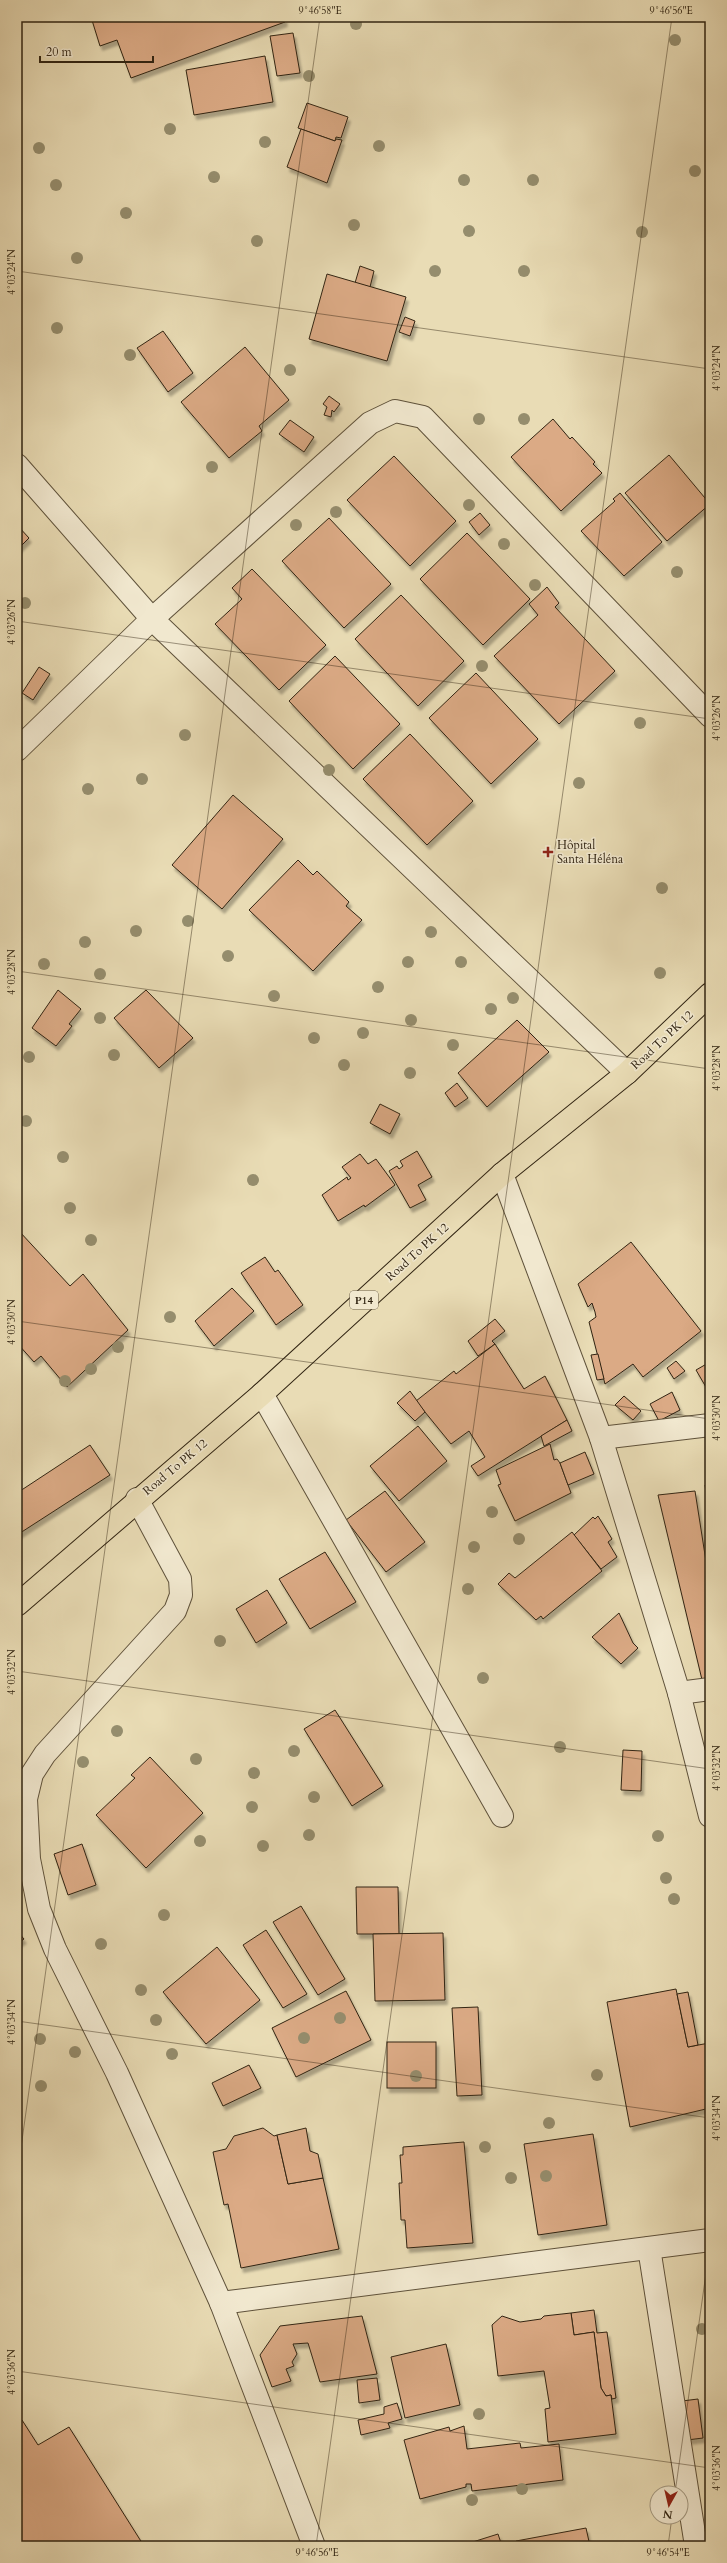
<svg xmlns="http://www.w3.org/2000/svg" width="727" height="2563" font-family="Cardo,serif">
<defs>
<filter id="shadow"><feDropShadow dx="2.5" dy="4.5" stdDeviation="1" flood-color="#0004"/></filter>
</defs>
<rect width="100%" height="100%" fill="#e9dcb5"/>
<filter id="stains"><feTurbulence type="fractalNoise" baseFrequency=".005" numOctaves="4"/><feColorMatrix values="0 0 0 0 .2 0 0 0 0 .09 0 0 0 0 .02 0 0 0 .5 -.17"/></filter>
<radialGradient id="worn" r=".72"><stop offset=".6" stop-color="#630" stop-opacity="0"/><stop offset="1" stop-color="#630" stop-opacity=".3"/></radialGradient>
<g fill="#dbaa85" stroke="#312412" filter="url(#shadow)">
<path d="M91,17H284L285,22L131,78L117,40L100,46Z"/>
<path d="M293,33L300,73L277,76L270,36Z"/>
<path d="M265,56L273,102L194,115L186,70Z"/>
<path d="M307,103L348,117L341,138L336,137L335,141L298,128Z"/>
<path d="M301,129L335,141L336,139L342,140L327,183L287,167Z"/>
<path d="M360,266L374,271L370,287L355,283Z"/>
<path d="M327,274L406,297L387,361L309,339Z"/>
<path d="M405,317L415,321L410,336L399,332Z"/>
<path d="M163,331L193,373L168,392L137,348Z"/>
<path d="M245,347L289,400L259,426L262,431L229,458L181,402Z"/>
<path d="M329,396L340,404L334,412L332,410L331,417L324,415L327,407L323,404Z"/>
<path d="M553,419L570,439L572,437L595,462L593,464L602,473L561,511L511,457Z"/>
<path d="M290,420L314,437L304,452L279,434Z"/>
<path d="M669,455L710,504L667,541L625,493Z"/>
<path d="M394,456L456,521L410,566L347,500Z"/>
<path d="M620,493L662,542L624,576L581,531L615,501L613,499Z"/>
<path d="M480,513L490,525L479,535L469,522Z"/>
<path d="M329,518L391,584L344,628L282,561Z"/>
<path d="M17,525L29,538L17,550Z"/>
<path d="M467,533L530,599L483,645L420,579Z"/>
<path d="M252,569L326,645L279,690L215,624L242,599L232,588Z"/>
<path d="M547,587L559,603L555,607L615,671L559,724L494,656L538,615L529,604Z"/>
<path d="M401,595L464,661L418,706L355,639Z"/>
<path d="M335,656L400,724L353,769L289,701Z"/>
<path d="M39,667L50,674L33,700L22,693Z"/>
<path d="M476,673L538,739L491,784L429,718Z"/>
<path d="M410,734L473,801L427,845L363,779Z"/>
<path d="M233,795L283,839L222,909L172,865Z"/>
<path d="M298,860L313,875L317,871L349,902L346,906L362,920L313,971L249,910Z"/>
<path d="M58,990L81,1009L69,1024L72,1026L56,1046L32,1028Z"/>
<path d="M146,990L193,1038L159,1068L114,1018Z"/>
<path d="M517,1020L549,1052L487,1107L458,1073Z"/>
<path d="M457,1083L468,1098L455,1107L445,1093Z"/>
<path d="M380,1104L400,1114L390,1134L370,1123Z"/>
<path d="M417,1151L432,1177L418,1185L426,1200L410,1208L389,1171L397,1166L399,1169L403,1166L400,1161Z"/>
<path d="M360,1154L368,1164L376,1159L395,1185L365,1207L364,1205L338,1221L322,1195L347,1177L348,1180L351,1178L342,1167Z"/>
<path d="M19,1231L70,1286L83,1274L128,1330L67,1387L41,1356L34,1362L17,1343Z"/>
<path d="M631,1242L701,1331L643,1377L633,1364L605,1384L589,1322L596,1317L595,1312L592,1303L588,1307L578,1284Z"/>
<path d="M265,1257L275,1272L278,1270L303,1305L276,1325L241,1273Z"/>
<path d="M232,1288L254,1311L214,1346L195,1321Z"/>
<path d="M495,1319L505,1331L492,1341L495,1344L478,1356L468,1341Z"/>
<path d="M495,1344L524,1389L545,1376L567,1420L478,1476L471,1466L485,1457L469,1431L451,1444L416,1401L454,1371L456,1374Z"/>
<path d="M598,1354L604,1379L597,1380L591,1355Z"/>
<path d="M676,1361L685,1371L674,1379L667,1368Z"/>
<path d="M710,1362V1394L696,1370Z"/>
<path d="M410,1391L425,1412L415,1421L397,1403Z"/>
<path d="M672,1392L680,1410L659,1421L650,1404Z"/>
<path d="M624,1396L641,1411L633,1420L615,1405Z"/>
<path d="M567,1420L572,1431L544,1446L541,1436Z"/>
<path d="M418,1426L447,1461L399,1501L370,1466Z"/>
<path d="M550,1444L554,1460L557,1459L560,1463L571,1493L515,1521L498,1485L501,1484L496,1470Z"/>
<path d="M90,1445L110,1475L17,1535V1493Z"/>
<path d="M585,1452L594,1474L568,1485L560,1463Z"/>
<path d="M710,1484V1523L705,1485Z"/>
<path d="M385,1491L425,1542L386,1572L346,1520Z"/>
<path d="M695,1491L710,1587V1683L703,1684L658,1495Z"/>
<path d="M598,1516L612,1539L608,1542L617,1557L601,1569L574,1535L593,1517L595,1519Z"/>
<path d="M572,1532L602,1571L543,1619L541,1616L536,1620L498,1584L509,1573L515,1578Z"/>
<path d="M325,1552L356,1602L310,1629L279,1579Z"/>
<path d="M267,1590L287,1623L256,1643L236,1609Z"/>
<path d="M619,1613L633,1643L638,1648L621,1664L592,1637Z"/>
<path d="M335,1710L383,1786L352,1806L304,1729Z"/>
<path d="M623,1750L642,1751L641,1791L621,1790Z"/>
<path d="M150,1757L203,1813L146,1868L96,1815L135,1778L131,1775Z"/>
<path d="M82,1844L96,1885L68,1895L54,1854Z"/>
<path d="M356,1887H398L399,1934H357Z"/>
<path d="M301,1906L345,1979L318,1995L273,1922Z"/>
<path d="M266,1930L307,1994L283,2008L243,1945Z"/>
<path d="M17,1931L24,1939L17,1944Z"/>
<path d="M443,1933L445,2000L375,2001L373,1934Z"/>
<path d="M217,1947L260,2000L206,2044L163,1992Z"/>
<path d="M676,1989L688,2047L709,2043L710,2108L630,2127L607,2002Z"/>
<path d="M346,1991L371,2040L296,2077L272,2028Z"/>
<path d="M688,1992L698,2045L688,2047L677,1994Z"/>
<path d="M478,2007L482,2095L457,2096L452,2008Z"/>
<rect x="387" y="2042" width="49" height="46"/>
<path d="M249,2065L261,2088L223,2106L212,2083Z"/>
<path d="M263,2128L274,2136L277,2135L288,2184L323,2178L339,2249L241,2268L228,2204L224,2205L213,2152L226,2149L234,2136Z"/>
<path d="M306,2128L310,2151L318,2154L323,2178L288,2184L277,2135Z"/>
<path d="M593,2134L607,2225L538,2235L524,2144Z"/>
<path d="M464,2142L473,2243L407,2248L405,2220H401L399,2183H402L400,2155H403V2147Z"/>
<path d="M594,2310L597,2333L607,2332L616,2398L612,2399L611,2395L606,2396L601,2388L594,2332L574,2335L571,2313Z"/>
<path d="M571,2313L574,2335L594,2332L601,2388L606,2396L611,2395L616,2434L548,2442L545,2409L550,2408L544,2371L498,2376L492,2325L502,2316L520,2322L541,2319L544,2316Z"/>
<path d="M362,2316L377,2374L320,2382L308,2343L293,2344L297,2354L292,2362L294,2366L286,2369L291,2381L272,2387L260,2355L280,2326Z"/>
<path d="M446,2344L460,2405L405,2418L391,2357Z"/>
<path d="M377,2378L380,2400L359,2403L357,2380Z"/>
<path d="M698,2399L703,2438L687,2440L682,2401Z"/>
<path d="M397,2403L402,2419L388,2423L390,2428L361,2435L358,2420L384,2414V2407Z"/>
<path d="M22,2420L38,2445L69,2427L144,2546H17V2423Z"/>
<path d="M464,2426L467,2449L520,2443L521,2448L559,2444L563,2480L472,2491L471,2484H466V2487L420,2499L404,2440L449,2427L450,2431Z"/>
<path d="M586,2528L590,2546H517L516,2541Z"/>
<path d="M498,2534L502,2546H460Z"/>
</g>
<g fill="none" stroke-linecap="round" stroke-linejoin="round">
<defs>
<g id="street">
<path d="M17,465L152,619L627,1073"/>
<path d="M17,750L152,619L370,423L395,411L423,417L710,716"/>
<path d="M502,1174L601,1438L679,1693L710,1816"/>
<path d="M262,1394L502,1816"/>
<path d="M601,1438L710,1425"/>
<path d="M137,1499L180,1579L181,1595L175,1611L45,1754L32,1774L26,1799L29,1859L39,1909L55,1949L117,2073L221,2303L314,2546"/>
<path d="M679,1693L710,1689"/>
<path d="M649,2248L696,2546"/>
<path d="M221,2303L710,2240"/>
</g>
<path id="primary" d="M17,1605L262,1394L502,1174L627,1073L710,994"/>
</defs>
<use href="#street" stroke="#5f523b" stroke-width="24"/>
<use href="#primary" stroke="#312412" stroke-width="24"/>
<use href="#street" stroke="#f1e8cf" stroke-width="22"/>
<use href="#primary" stroke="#e9dcb5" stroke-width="22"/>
</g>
<g fill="#958d6d">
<circle cx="356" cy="24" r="6"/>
<circle cx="675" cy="40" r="6"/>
<circle cx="309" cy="76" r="6"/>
<circle cx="170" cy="129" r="6"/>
<circle cx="265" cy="142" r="6"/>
<circle cx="379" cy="146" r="6"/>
<circle cx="39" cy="148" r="6"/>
<circle cx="695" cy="171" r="6"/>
<circle cx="214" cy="177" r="6"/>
<circle cx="464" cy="180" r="6"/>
<circle cx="533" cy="180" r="6"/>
<circle cx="56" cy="185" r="6"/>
<circle cx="126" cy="213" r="6"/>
<circle cx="354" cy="225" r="6"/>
<circle cx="469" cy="231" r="6"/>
<circle cx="642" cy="232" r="6"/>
<circle cx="257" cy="241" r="6"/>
<circle cx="77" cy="258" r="6"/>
<circle cx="435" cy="271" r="6"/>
<circle cx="524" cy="271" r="6"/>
<circle cx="57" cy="328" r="6"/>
<circle cx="130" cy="355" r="6"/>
<circle cx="290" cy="370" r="6"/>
<circle cx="479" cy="419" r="6"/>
<circle cx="524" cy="419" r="6"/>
<circle cx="212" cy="467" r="6"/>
<circle cx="469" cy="505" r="6"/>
<circle cx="336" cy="512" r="6"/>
<circle cx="296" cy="525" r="6"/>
<circle cx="504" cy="544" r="6"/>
<circle cx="677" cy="572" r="6"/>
<circle cx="535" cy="585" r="6"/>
<circle cx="25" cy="603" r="6"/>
<circle cx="482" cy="666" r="6"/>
<circle cx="640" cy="723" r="6"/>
<circle cx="185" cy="735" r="6"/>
<circle cx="329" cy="770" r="6"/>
<circle cx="142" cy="779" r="6"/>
<circle cx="579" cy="783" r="6"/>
<circle cx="88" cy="789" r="6"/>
<circle cx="662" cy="888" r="6"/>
<circle cx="188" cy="921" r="6"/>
<circle cx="136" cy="931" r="6"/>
<circle cx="431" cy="932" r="6"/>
<circle cx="85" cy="942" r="6"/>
<circle cx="228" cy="956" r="6"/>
<circle cx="408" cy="962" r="6"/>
<circle cx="461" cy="962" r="6"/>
<circle cx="44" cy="964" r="6"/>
<circle cx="660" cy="973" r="6"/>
<circle cx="100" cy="974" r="6"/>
<circle cx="378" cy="987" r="6"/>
<circle cx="274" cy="996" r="6"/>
<circle cx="513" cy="998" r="6"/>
<circle cx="491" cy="1009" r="6"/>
<circle cx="100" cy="1018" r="6"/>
<circle cx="411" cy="1020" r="6"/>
<circle cx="363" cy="1033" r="6"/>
<circle cx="314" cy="1038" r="6"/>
<circle cx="453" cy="1045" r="6"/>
<circle cx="114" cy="1055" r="6"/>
<circle cx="29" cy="1057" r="6"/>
<circle cx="344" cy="1065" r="6"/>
<circle cx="410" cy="1073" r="6"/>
<circle cx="26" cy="1121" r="6"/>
<circle cx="63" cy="1157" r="6"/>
<circle cx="253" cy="1180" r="6"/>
<circle cx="70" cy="1208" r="6"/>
<circle cx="91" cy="1240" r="6"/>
<circle cx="170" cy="1317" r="6"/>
<circle cx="118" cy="1347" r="6"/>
<circle cx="91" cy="1369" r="6"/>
<circle cx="65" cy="1381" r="6"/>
<circle cx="492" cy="1512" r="6"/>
<circle cx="519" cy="1539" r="6"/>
<circle cx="474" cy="1547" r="6"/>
<circle cx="468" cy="1589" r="6"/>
<circle cx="220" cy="1641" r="6"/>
<circle cx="483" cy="1678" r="6"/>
<circle cx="117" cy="1731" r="6"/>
<circle cx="560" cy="1747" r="6"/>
<circle cx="294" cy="1751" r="6"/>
<circle cx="196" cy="1759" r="6"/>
<circle cx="83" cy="1762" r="6"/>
<circle cx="254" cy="1773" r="6"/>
<circle cx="314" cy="1797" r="6"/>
<circle cx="252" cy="1807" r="6"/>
<circle cx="309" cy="1835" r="6"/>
<circle cx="658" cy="1836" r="6"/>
<circle cx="200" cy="1841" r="6"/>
<circle cx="263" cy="1846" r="6"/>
<circle cx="666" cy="1878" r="6"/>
<circle cx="674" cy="1899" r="6"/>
<circle cx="164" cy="1915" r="6"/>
<circle cx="101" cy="1944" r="6"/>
<circle cx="141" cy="1990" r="6"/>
<circle cx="340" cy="2018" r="6"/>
<circle cx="156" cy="2020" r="6"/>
<circle cx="304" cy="2038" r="6"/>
<circle cx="40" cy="2039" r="6"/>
<circle cx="75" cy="2052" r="6"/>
<circle cx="172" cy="2054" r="6"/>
<circle cx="597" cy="2075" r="6"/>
<circle cx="416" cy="2076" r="6"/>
<circle cx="41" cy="2086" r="6"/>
<circle cx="549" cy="2123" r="6"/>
<circle cx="485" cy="2147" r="6"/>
<circle cx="546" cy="2176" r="6"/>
<circle cx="511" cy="2178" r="6"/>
<circle cx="702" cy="2329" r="6"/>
<circle cx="479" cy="2414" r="6"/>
<circle cx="522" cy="2489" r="6"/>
<circle cx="472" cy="2500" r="6"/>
</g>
<path fill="none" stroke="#312412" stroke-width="1" stroke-opacity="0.45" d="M696,17L710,19M17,271L710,369M17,621L710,719M17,971L710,1069M17,1321L710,1419M17,1671L710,1769M17,2021L710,2118M17,2176L320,17M17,2371L710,2468M675,2493L710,2245M316,2546L672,17M668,2546L672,2517"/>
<path fill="#8f2418" stroke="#f1e8cf" stroke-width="1.5" d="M546 846h4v4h4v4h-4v4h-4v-4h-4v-4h4z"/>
<g text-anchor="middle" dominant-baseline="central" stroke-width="3" stroke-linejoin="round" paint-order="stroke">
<rect fill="#f1e8cf" stroke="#6b5f4b" stroke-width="1" x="350" y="1291" width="28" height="18" rx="3"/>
<g font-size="11" font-weight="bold" fill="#312412">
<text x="364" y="1300">P14</text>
</g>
<g font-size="12" fill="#312412" stroke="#f1e8cf" text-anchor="start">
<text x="557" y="845">Hôpital<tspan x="557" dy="14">Santa Héléna</tspan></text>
</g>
<g font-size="12" fill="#312412" stroke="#f1e8cf">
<text transform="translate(662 1040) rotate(-43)">Road To PK 12</text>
<text transform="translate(417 1252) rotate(-42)">Road To PK 12</text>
<text transform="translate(175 1467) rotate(-40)">Road To PK 12</text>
</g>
</g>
<rect width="727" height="2563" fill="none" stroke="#e9dcb5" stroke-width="44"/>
<g transform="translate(669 2505) rotate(188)"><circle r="19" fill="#f1e8cf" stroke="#a49a83"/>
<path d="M0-3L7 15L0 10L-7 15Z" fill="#8f2418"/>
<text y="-6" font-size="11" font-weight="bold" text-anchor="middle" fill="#312412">N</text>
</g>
<path d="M40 56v6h113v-6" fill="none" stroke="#312412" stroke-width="2"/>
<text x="46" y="56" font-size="12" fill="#312412" stroke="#f1e8cf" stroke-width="3" paint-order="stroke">20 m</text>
<rect x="22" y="22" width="683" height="2519" fill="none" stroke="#312412" stroke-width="1.5"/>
<g font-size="10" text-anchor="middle" fill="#312412">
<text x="320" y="14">9°46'58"E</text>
<text x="671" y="14">9°46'56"E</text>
<text transform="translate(11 272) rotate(-90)" y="4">4°03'24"N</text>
<text transform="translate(716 368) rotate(-90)" y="4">4°03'24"N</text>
<text transform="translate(11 622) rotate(-90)" y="4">4°03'26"N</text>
<text transform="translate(716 718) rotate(-90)" y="4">4°03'26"N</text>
<text transform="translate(11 972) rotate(-90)" y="4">4°03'28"N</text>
<text transform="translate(716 1068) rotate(-90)" y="4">4°03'28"N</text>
<text transform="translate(11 1322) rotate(-90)" y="4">4°03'30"N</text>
<text transform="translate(716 1418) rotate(-90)" y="4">4°03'30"N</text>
<text transform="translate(11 1672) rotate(-90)" y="4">4°03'32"N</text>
<text transform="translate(716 1768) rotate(-90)" y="4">4°03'32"N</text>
<text transform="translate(11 2022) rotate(-90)" y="4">4°03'34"N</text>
<text transform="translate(716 2118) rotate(-90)" y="4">4°03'34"N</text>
<text transform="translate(11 2372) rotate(-90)" y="4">4°03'36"N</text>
<text transform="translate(716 2468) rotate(-90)" y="4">4°03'36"N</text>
<text x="317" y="2556">9°46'56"E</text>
<text x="668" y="2556">9°46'54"E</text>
</g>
<rect width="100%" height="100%" filter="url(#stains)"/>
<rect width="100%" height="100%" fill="url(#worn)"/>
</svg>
